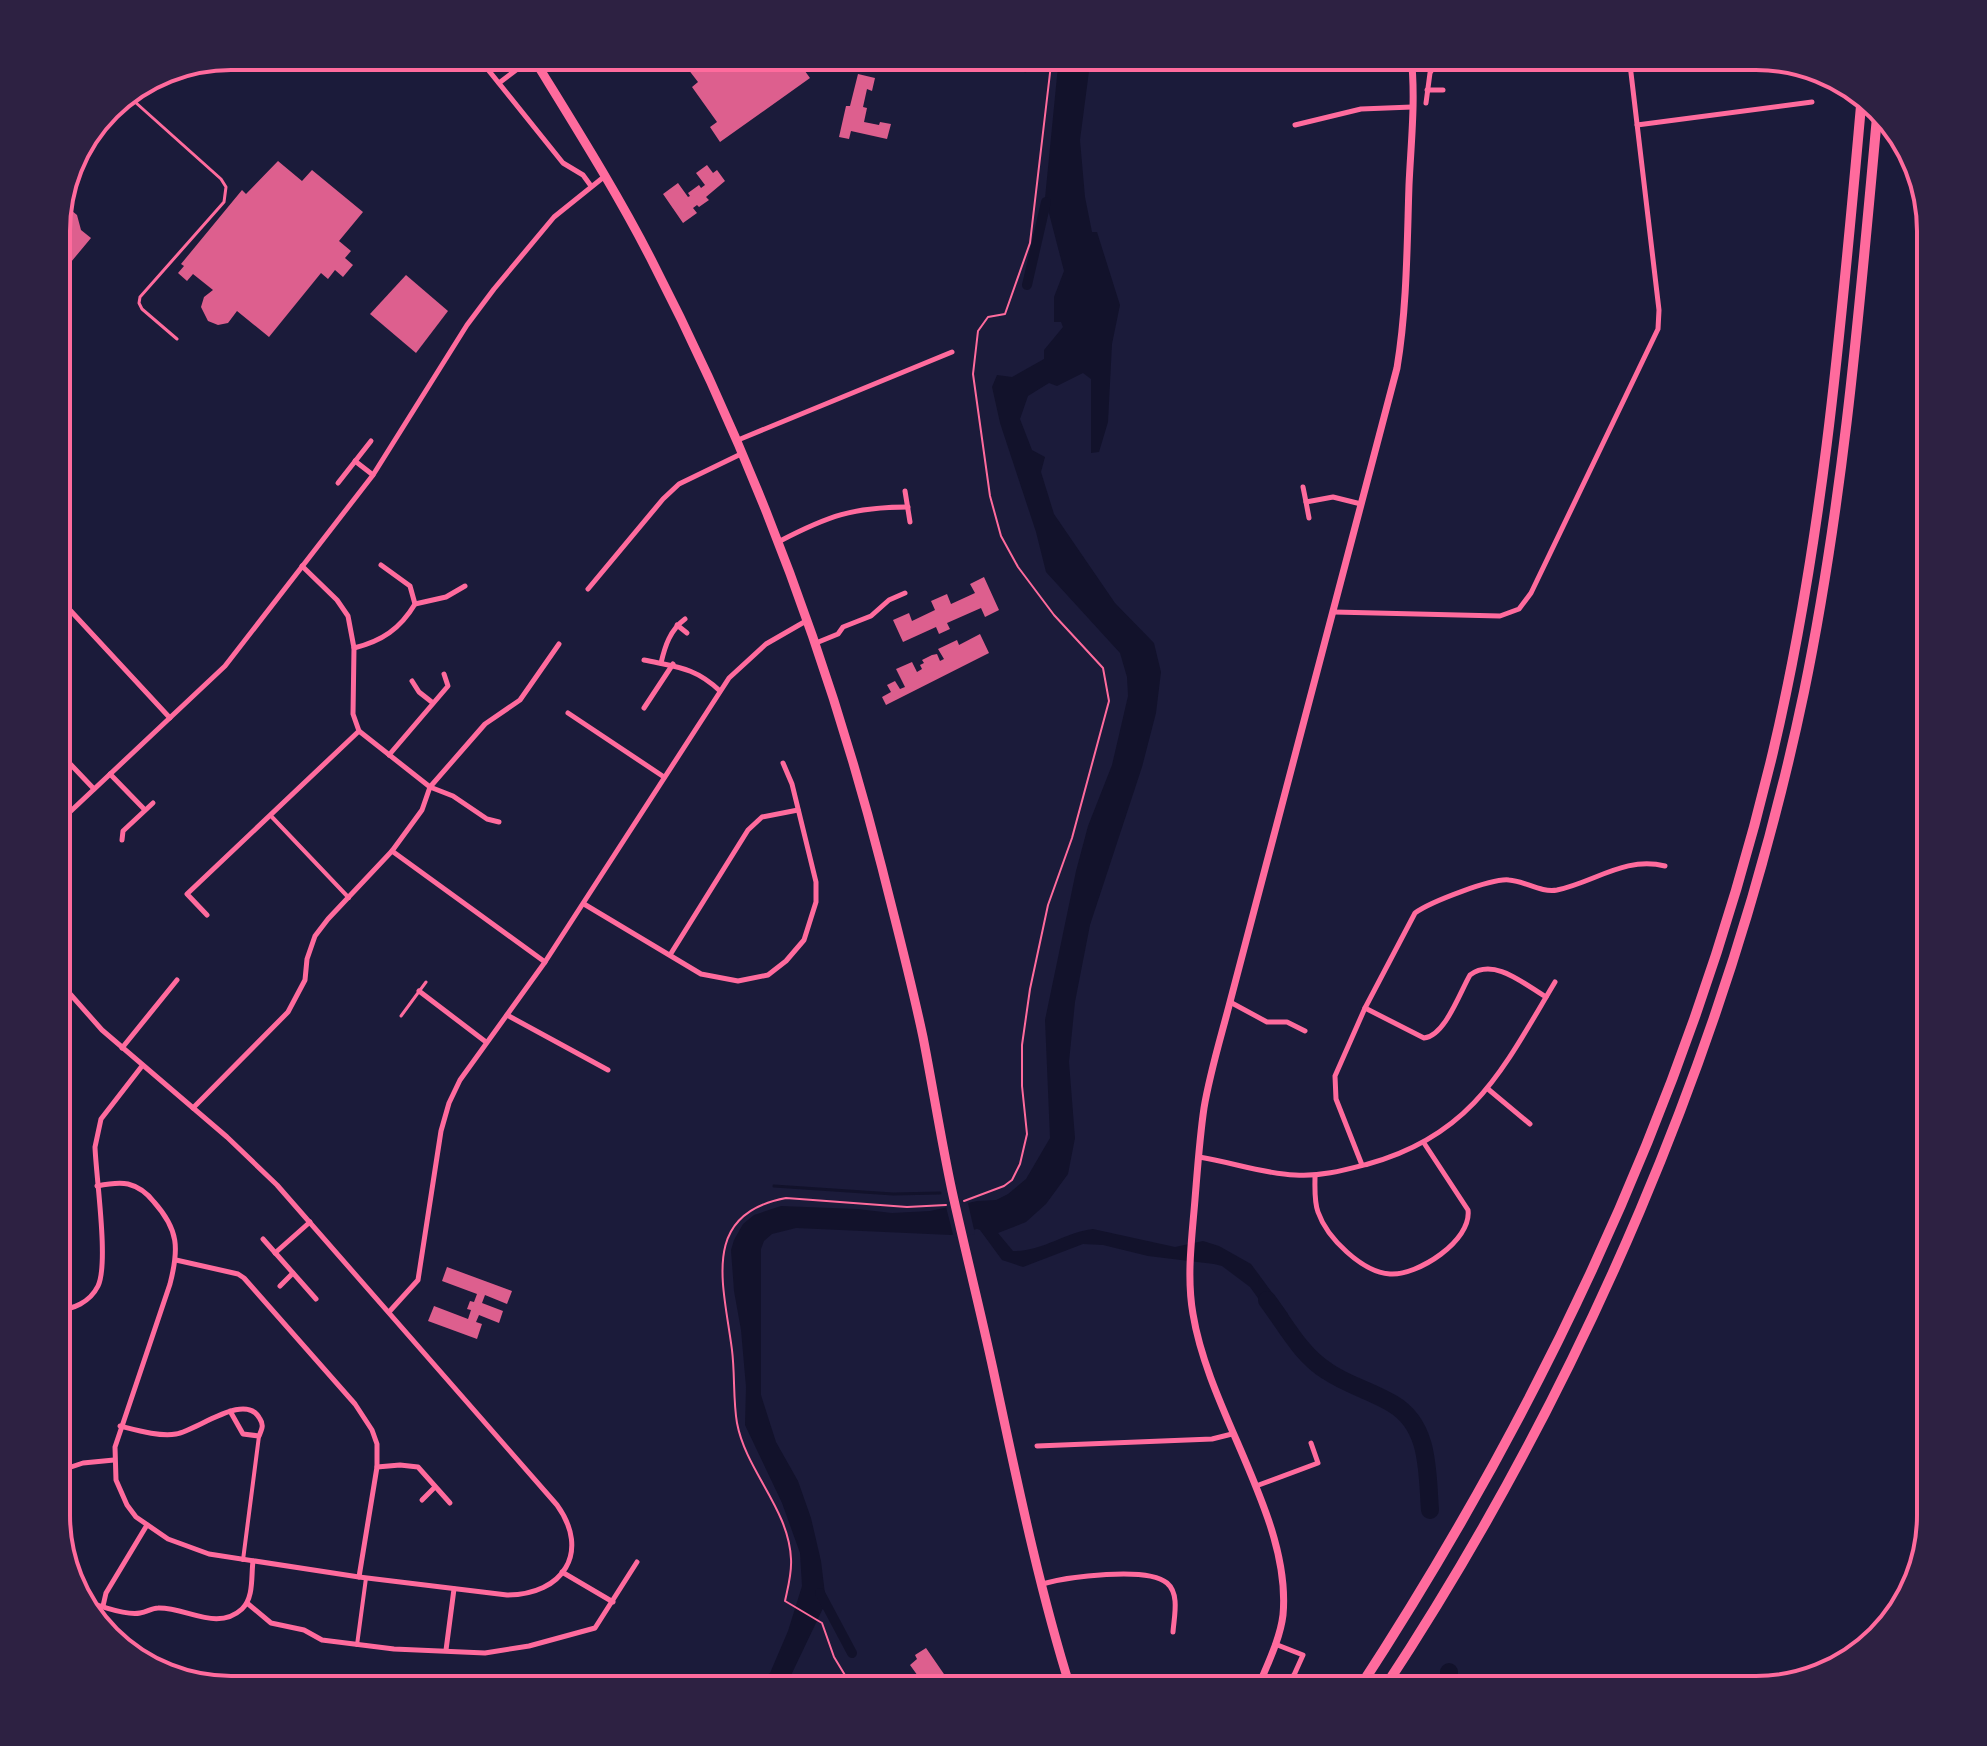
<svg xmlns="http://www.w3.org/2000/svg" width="1987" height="1746" font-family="'Fira Sans Condensed',sans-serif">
<rect width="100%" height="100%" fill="#1b1b3a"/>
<path fill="#12122b" d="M1059,56H1091L1080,140L1085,197L1092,232H1097L1120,305L1112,344L1108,422L1099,452L1091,453V379L1083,373L1057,386L1049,383L1028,396L1020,419L1032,450L1045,457L1041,472L1054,514L1115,603L1154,643L1161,672L1156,713L1142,767L1090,925L1075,1002L1069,1062L1075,1138L1068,1174L1046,1204L1026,1222L998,1233L1013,1251C1041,1252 1066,1232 1093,1229L1175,1247L1203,1241L1219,1246L1251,1264L1288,1314L1275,1322L1250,1287L1222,1266L1214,1264L1148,1256L1103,1245L1083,1244L1023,1267L1002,1260L980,1230L977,1229L951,1235L796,1228L772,1234L764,1241L761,1249V1395L776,1442L798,1481L811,1518L821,1561L826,1602L784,1690H751L770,1673L788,1631L802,1586L800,1553L782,1503L745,1425L746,1387L741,1330L734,1291L731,1250L734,1240L743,1224L754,1215L781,1206L857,1209L892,1213L930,1211L977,1201L996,1200L1008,1194L1026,1179L1050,1138L1045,1020L1076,871L1088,826L1112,765L1128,696L1127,677L1120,653L1046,572L1036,532L1000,423L992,387L997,375L1012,377L1044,359V350L1063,327L1061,322H1054V297L1064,271L1045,198Z"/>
<path fill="#1b1b3a" d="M967,1199L975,1234L954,1238L945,1203Z"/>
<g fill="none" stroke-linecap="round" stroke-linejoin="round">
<g stroke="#12122b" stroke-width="3">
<path d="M1025,71L1035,60L1044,59L1045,56"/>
<path d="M774,1186L893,1194L940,1193"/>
</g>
<g stroke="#12122b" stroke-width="10">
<path d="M1027,285L1046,202"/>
<path d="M820,1593L852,1653"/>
</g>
<g stroke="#12122b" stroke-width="18">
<path d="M1267,1300C1285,1324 1301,1355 1327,1371C1347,1385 1372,1391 1393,1404C1430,1426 1427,1472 1430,1510"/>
<path d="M1449,1672V1690"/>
</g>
</g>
<g fill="#dd5f8e">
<path d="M692,56H794L810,78L720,142L710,127L717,122L692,87L698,82L688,69L683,72L678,71V66Z"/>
<path d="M858,74L875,78L872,91L867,89L863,107L867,108L864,122L879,125L880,122L891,124L887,139L851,131L849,139L839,137L846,106H850Z"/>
<path d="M104,115L110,120L71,164L74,154Z"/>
<path d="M278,161L302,181L312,170L363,212L339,241L351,251L345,258L353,265L343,277L335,270L328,279L321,273L269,337L237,311L228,323L218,325L208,321L201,307L204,297L213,290L193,274L187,281L178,273L184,266L181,264L242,190L246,194Z"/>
<path d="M707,165L713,173L717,170L725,181L706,197L709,200L699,207L697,205L693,208L697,213L683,223L663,194L678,183L688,197L690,196L688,193L699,185L701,188L705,185L696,173Z"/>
<path d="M61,202L77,215L81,230L91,238L56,280V219Z"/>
<path d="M406,275L448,311L416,353L370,314Z"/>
<path d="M984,577L999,610L985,617L981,608L947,623L950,629L939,634L936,627L903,642L893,620L909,613L912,621L935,610L931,601L947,594L951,604L975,593L970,584Z"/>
<path d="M980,634L989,653L886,705L882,697L891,692L887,685L895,681L900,689L905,687L896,669L912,662L917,672L922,669L920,665L924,663L922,660L932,655L937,654L940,661L944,659L938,649L957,640L959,645Z"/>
<path d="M447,1267L512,1291L507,1304L485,1295L482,1303L503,1311L499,1323L479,1315L476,1322L482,1324L477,1339L428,1321L434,1306L468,1319L471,1310L467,1309L470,1301L474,1302L477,1294L442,1281Z"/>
<path d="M926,1648L955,1690H928L910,1665L917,1659L915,1655Z"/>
<path d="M1018,1680L1022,1690H1002L1016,1681Z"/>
</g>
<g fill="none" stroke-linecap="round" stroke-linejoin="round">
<g stroke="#ff6b9d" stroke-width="2">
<path d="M964,1201L1004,1186L1012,1180L1020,1164L1027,1134L1022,1086V1045L1030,989L1048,905L1072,838L1109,701L1103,668L1054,615L1018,567L1001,536L990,496L973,374L978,331L988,317L1005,314L1030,243L1052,56"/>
<path d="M854,1690L834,1657L822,1623L785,1601C788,1587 792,1573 791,1559C789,1509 746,1471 737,1423C733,1400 735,1374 732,1350C724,1286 699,1214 786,1198L907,1207L946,1205"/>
</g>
<g stroke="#ff6b9d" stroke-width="3">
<path d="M125,93L221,179L226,187L224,202L140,297L139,303L142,309L177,339"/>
<path d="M401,1016L426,982"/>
</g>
<g stroke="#ff6b9d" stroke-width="4">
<path d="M271,816L349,898"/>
<path d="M243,1560L259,1436"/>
<path d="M357,1645L366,1578"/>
</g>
<g stroke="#ff6b9d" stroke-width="5">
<path d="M477,56L563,163L583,175L591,186"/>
<path d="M499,83L532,58"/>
<path d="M1427,90H1443"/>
<path d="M1426,103L1430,73L1440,56"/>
<path d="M1295,125L1361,109L1412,107"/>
<path d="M1637,125L1812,102"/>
<path d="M738,440L952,352"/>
<path d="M355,461L373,475"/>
<path d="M338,483L371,441"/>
<path d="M1303,487L1306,502L1333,497L1361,504"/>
<path d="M905,491L910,522"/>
<path d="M1306,502L1309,518"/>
<path d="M780,541C828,516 853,507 908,507"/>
<path d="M302,566L337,600L348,616L354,648L353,714L359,731L430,787L453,796L487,819L499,822"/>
<path d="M588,589L663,499L679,484L743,453"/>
<path d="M56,595L170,718"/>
<path d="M415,604L446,597L465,586"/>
<path d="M1334,612L1500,616L1519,609L1531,593L1658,329L1659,310L1629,56"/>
<path d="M677,625L687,633"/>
<path d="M816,643L838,634L843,627L871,616L889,600L905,593"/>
<path d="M354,648C382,641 400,629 415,604L410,586L381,565"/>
<path d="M644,660C676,667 695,667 720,691"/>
<path d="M661,663C665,646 670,630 685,619"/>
<path d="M412,681L419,692L433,703"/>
<path d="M644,708L673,664"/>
<path d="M568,713L664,777"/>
<path d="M56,749L94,789"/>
<path d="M389,755L448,686L444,674"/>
<path d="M110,774L145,810"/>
<path d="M56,825L225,666L373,475L467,325L494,289L554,217L605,176"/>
<path d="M122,840L123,831L153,803"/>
<path d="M392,851L545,962"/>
<path d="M584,904L701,974L738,981L768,975L786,961L804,940L816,902V882L792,784L783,763"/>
<path d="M207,915L187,894L359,731"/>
<path d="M670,955L748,830L762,817L798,810"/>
<path d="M56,978L102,1030L227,1137L277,1185L557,1505C591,1552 563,1595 507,1595L359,1577L209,1554L168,1539L136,1517L127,1505L116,1480L115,1447L170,1284C179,1249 179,1230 154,1202C147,1193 140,1187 128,1184C118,1182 107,1184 97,1186"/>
<path d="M419,991L486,1042"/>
<path d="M1230,1002L1267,1022H1287L1305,1031"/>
<path d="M1365,1008L1424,1038C1445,1036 1460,992 1470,975C1494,957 1524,984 1546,997"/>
<path d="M507,1015L608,1070"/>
<path d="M122,1048L177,980"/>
<path d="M1488,1089L1530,1124"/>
<path d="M193,1108L288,1012L305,980L307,959L315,936L328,919L392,851L422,810L430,787L485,724L520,700L559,644"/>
<path d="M1199,1157C1231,1162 1264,1174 1295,1175C1320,1177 1345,1170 1368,1164C1473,1135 1503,1069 1555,982"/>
<path d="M1362,1165L1336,1099L1335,1076L1365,1008L1415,913C1430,902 1492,878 1509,880C1525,881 1541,893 1557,890C1595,882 1625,856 1665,866"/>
<path d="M1315,1176C1315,1188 1314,1201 1318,1212C1327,1238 1362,1272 1390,1274C1417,1276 1472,1241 1468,1210L1424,1143"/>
<path d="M263,1239L316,1299"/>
<path d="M275,1253L310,1222"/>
<path d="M176,1260L238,1274L244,1278L355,1404L372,1430L377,1444V1467L359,1577"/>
<path d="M280,1286L293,1273"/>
<path d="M56,1310C73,1310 90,1302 98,1286C109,1263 96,1177 95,1147L101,1119L142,1066"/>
<path d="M389,1312L418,1280L441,1131L449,1103L460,1080L545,962L729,678L766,644L806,621"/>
<path d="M120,1426C136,1430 160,1437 176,1434C198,1430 246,1391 260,1419C264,1425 262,1429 259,1436L243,1434L230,1411"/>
<path d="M1037,1446L1212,1439L1232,1434"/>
<path d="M377,1467L400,1465L418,1467L450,1503"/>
<path d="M56,1472L83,1463L114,1460"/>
<path d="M1256,1486L1318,1463L1311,1443"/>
<path d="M422,1500L435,1487"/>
<path d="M562,1572L613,1602"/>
<path d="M1042,1584C1067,1577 1147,1566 1167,1583C1180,1594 1174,1617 1173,1632"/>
<path d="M76,1595C87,1603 126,1616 140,1613C147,1612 152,1608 158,1608C186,1607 217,1632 242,1609C254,1598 251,1576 253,1561"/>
<path d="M247,1603L271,1623L304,1630L322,1640L394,1649L485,1653L529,1646L595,1628L637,1562"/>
<path d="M103,1606L106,1593L147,1525"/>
<path d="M1275,1644L1303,1655L1294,1675L1280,1684L1279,1690"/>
<path d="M446,1650L454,1589"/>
<path d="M1187,1688L1190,1690"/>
</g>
<path stroke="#ff6b9d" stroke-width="7" d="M1257,1690C1266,1667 1280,1640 1283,1615C1292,1519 1209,1413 1193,1314C1187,1280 1191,1245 1194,1211C1197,1177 1199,1142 1204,1108C1210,1072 1221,1037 1230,1002L1397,368C1407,308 1407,245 1409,185C1411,142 1416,98 1411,56"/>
<path stroke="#ff6b9d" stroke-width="9" d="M532,56C573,123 615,189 651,259C751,453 828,656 882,868C896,924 911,980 923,1037C933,1088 941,1140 952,1191C965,1250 980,1309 993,1369C1016,1476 1038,1585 1071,1690"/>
<g stroke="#ff6b9d" stroke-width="10">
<path d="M1358,1690C1546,1402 1693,1088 1773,752C1824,536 1842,315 1862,95"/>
<path d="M1383,1690C1581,1390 1730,1044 1804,692C1844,498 1860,302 1878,106"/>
</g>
</g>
<path d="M0 0H1987V1746H0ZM231 70H1756A161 161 0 0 1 1917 231V1515A161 161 0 0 1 1756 1676H231A161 161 0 0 1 70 1515V231A161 161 0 0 1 231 70Z" fill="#2d2142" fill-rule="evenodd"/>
<path fill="none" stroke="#ff6b9d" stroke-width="4" d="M231 70H1756A161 161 0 0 1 1917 231V1515A161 161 0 0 1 1756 1676H231A161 161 0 0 1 70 1515V231A161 161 0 0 1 231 70Z"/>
</svg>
